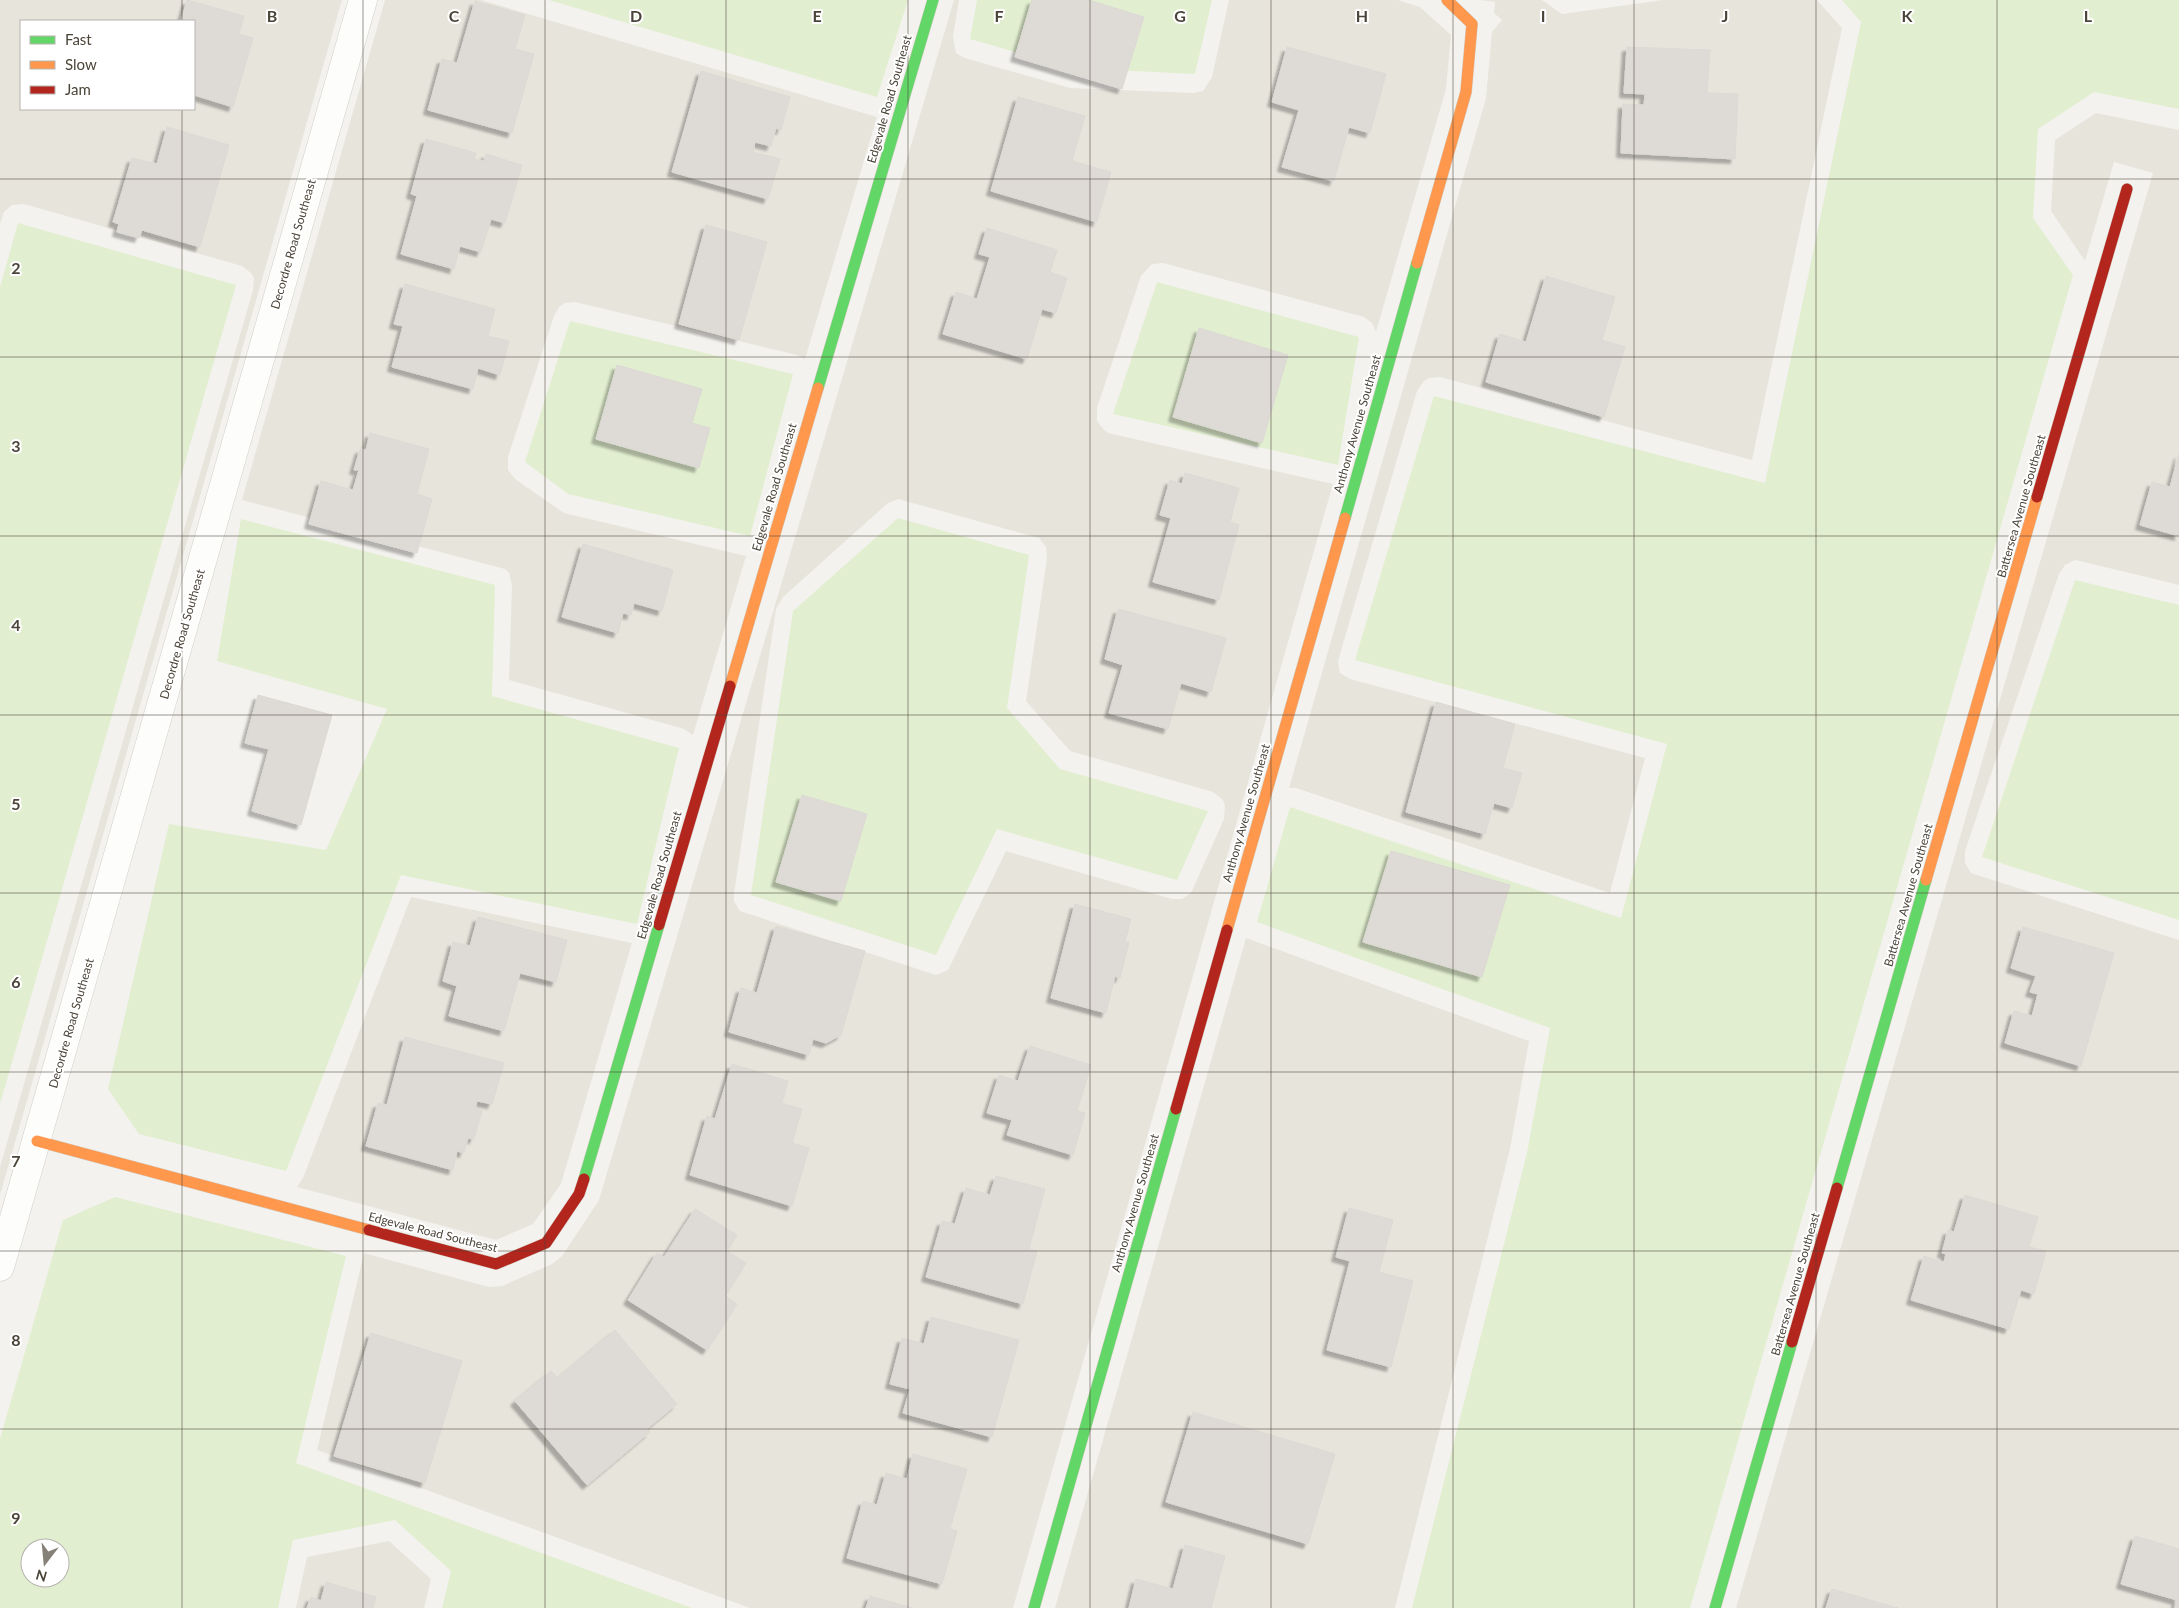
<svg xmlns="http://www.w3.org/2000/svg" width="2179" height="1608" font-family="Lato,sans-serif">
<defs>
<filter id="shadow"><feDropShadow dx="-4.5" dy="4.5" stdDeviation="1" flood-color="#0004"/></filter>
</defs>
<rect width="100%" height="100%" fill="#f4f2ee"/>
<g fill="#e7e4dc" fill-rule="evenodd">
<path d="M0,0H342L0,1195V1167L253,290L254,278L251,273L242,266L24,204L12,205L4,212L0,224ZM21,21H194V109H21Z"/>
<path d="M385,0H481L877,117L805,359L797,355L575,302L565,303L560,306L554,316L508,457V470L515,479L564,513L746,556L693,735L684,729L509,680L512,585L509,573L505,569L242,500Z"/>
<path d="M954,0H959L953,37L956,53L965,58L1070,88L1193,93L1203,91L1212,77L1229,0H1398L1420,7L1451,35L1446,89L1376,332L1372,323L1364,317L1163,263L1152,264L1141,276L1097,408V421L1104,430L1108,433L1333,484L1013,1608H750L317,1450L364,1253L489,1287L502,1286L552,1264L562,1256L599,1200ZM898,499L1039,538L1046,547L1047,558L1026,701L1070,751L1213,792L1223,800L1225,806L1224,819L1191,893L1182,899H1172L1006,851L951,964L948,970L936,975L740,911L734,901V894L776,609L783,597L888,503Z"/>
<path d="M1480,0H1542L1562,14L1663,0H1817L1842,28L1752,460L1440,377L1429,378L1424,381L1417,391L1338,661L1340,673L1350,679L1645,758L1610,893L1296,788H1289L1486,98L1492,32L1502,20L1494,13L1495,2Z"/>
<path d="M2096,113L2179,130V585L2080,561L2075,560L2065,565L2059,574L1965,851V863L1971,873L2179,940V1608H1736L2153,173L2114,162L2085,261L2051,211L2055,140Z"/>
<path d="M411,897L632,943L561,1184L533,1224L496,1240L297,1187L303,1178Z"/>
<path d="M1246,938L1529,1041L1510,1149L1395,1608H1055Z"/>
<path d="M389,1541L431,1579L424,1608H296L307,1557Z"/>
</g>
<g fill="#e1eecf" fill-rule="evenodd">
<path d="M549,0H908L877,97Z"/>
<path d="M977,0H1212L1195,74L1072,68L970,39Z"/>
<path d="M1842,0H2179V109L2094,92L2038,129L2033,218L2073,275L1690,1608H1412L1527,1153L1550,1028L1257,922L1290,807L1621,918L1667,744L1355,660L1434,396L1765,483L1861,22Z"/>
<path d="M18,223L236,285L0,1104V287Z"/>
<path d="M1157,282L1359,337L1338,465L1113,414Z"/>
<path d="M570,321L793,374L750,536L568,494L525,462Z"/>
<path d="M898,518L1029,555L1007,708L1060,769L1208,811L1177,880L997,829L936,955L751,895L793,611Z"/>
<path d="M241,519L495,585L492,696L679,748L637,924L401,875L286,1171L139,1134L108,1089L169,824L326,850L387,709L217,661Z"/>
<path d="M2075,580L2179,605V920L1982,857Z"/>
<path d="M115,1197L346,1256L296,1463L692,1608H442L451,1571L395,1520L293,1540L278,1608H0V1439L63,1220ZM30,1548H60V1578H30Z"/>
</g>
<g fill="#dedbd6" stroke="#dcd9d4" filter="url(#shadow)">
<path d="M187,0L244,16L239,34L253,38L233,107L194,95V21H181Z"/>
<path d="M1032,0H1089L1144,17L1122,89L1015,57Z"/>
<path d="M475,1L525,15L515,49L534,54L512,133L428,110L442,59L457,63Z"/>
<path d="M1287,47L1386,74L1370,133L1349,127L1334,181L1282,167L1299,110L1272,102Z"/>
<path d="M1627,47L1710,50L1707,93L1738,94L1735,159L1621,153L1623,104L1644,105L1645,94L1624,93Z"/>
<path d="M701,71L790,97L781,130L776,128L771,146L755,142L753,152L780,159L768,199L672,172Z"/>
<path d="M1018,97L1085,116L1072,161L1111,172L1097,222L991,191Z"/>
<path d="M167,127L229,145L200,247L142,230L139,238L117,232L119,224L113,222L132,158L157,164Z"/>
<path d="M426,139L476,153L474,159L484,161L486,154L522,165L505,223L491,219L481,252L460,246L454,269L401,254L417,196L411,194Z"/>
<path d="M706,225L767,242L739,340L679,324Z"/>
<path d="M987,228L1057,250L1050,272L1067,278L1056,313L1042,309L1027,359L943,334L956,292L977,299L990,257L979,254Z"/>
<path d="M1546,276L1615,297L1602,340L1625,347L1604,417L1486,382L1500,334L1526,342Z"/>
<path d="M405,284L495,309L488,336L509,341L500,375L478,368L473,389L392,367L403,326L394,324Z"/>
<path d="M1199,328L1288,355L1262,443L1173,417Z"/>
<path d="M617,365L702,389L692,423L710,428L699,468L596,439Z"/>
<path d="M370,433L429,449L417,494L432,499L417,553L309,524L321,481L353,490L359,470H354L360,449L366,450Z"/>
<path d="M2179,454V536L2140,525L2152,482L2170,487Z"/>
<path d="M1185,473L1239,488L1230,522L1239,525L1219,600L1153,582L1171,518L1160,515L1170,480L1182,484Z"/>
<path d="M583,544L673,570L662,611L634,603L631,615L623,613L618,633L562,617Z"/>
<path d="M1118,609L1226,638L1211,692L1181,683L1168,729L1109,713L1123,665L1105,659Z"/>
<path d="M258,695L332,715L301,825L252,811L269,749L245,743Z"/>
<path d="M1436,702L1515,724L1503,768L1522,773L1512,808L1494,803L1485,834L1406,812Z"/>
<path d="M802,795L867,814L841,901L776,882Z"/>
<path d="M1391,851L1510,885L1482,977L1363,942Z"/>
<path d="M1075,904L1131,919L1125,942H1129L1120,978L1115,976L1106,1013L1051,998Z"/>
<path d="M478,917L567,940L556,982L520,973L504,1031L449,1016L457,986L443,981L453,942L470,946Z"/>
<path d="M776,926L865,951L841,1035L826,1043L813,1039L809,1055L729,1032L741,988L757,993Z"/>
<path d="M2023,927L2114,953L2081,1066L2005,1043L2014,1011L2032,1016L2038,994L2030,992L2036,976L2011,968Z"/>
<path d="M405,1037L504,1063L492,1104L477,1101L475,1109L482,1111L474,1139L468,1138L464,1153L457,1151L453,1170L366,1146L378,1103L387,1105Z"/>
<path d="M1030,1046L1091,1065L1077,1111L1085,1113L1073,1155L1007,1135L1012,1120L987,1113L999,1075L1018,1081Z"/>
<path d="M732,1064L788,1081L782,1103L802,1109L792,1143L809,1148L792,1206L690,1175L707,1116L715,1119Z"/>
<path d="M996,1176L1045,1189L1029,1249L1037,1251L1023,1304L926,1277L942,1221L955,1224L966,1188L990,1195Z"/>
<path d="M1965,1195L2038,1217L2029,1247L2046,1251L2034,1294L2021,1290L2009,1329L1911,1300L1924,1256L1944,1262L1946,1254L1942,1253L1948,1230L1954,1232Z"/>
<path d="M1349,1208L1393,1220L1379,1272L1413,1281L1391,1367L1327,1350L1350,1261L1336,1257Z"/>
<path d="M695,1209L737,1235L727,1251L746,1263L725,1296L737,1304L707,1350L628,1300L657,1253L664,1257Z"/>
<path d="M931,1317L1019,1340L992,1437L903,1413L910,1389L890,1384L902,1338L924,1344Z"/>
<path d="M615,1330L677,1404L647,1429L650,1432L587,1485L515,1401L551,1371L558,1378Z"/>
<path d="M371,1333L462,1361L425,1483L334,1456Z"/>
<path d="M1193,1412L1335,1454L1308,1544L1166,1502Z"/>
<path d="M913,1454L967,1469L950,1529L957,1531L942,1584L847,1558L863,1501L877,1505L886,1473L907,1479Z"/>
<path d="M2135,1536L2179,1549V1608H2175L2177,1600L2121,1584Z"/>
<path d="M1185,1545L1225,1556L1211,1608H1129L1136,1579L1173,1589Z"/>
<path d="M326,1582L376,1597L373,1608H307L311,1597L321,1601Z"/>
<path d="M1832,1589L1898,1608H1826Z"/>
<path d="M870,1596L913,1608H866Z"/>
</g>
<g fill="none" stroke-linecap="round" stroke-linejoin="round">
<defs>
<path id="street" d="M0,1267L363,0"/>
<g id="fast">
<path d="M818,388L933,0"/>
<path d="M1345,518L1417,263"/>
<path d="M584,1179L659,925"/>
<path d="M1837,1188L1926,880"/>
<path d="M1034,1608L1176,1109"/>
<path d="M1715,1608L1792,1342"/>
</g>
<g id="slow">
<path d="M1417,263L1466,92L1472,24L1447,0"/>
<path d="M730,686L818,388"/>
<path d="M1926,880L2037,497"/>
<path d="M1227,930L1345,518"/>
<path d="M37,1141L369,1230"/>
</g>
<g id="jam">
<path d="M2037,497L2127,189"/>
<path d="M659,925L730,686"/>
<path d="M1176,1109L1227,930"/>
<path d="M369,1230L496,1264L546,1243L579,1194L584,1179"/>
<path d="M1792,1342L1837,1188"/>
</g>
</defs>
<use href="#street" stroke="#d2d0cb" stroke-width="29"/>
<use href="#fast" stroke="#d3cfc5" stroke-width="12"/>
<use href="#slow" stroke="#d3cfc5" stroke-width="12"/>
<use href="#jam" stroke="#d3cfc5" stroke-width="12"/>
<use href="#street" stroke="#fdfdfc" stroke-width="28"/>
<use href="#fast" stroke="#63d668" stroke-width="11"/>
<use href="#slow" stroke="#ff974d" stroke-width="11"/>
<use href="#jam" stroke="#b3261e" stroke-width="11"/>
</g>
<path fill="none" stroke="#4b4439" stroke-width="1" stroke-opacity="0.55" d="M182,0V21M363,0V1608M545,0V1608M726,0V1608M908,0V1608M1090,0V1608M1271,0V1608M1453,0V1608M1634,0V1608M1816,0V1608M1997,0V1608M182,109V1608M0,179H2179M0,357H2179M0,536H2179M0,715H2179M0,893H2179M0,1072H2179M0,1251H2179M0,1429H2179"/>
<g text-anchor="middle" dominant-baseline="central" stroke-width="4" stroke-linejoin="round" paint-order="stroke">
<g font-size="12" fill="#4b4439" stroke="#fff">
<text transform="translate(889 99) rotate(-74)">Edgevale Road Southeast</text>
<text transform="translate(293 244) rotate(-74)">Decordre Road Southeast</text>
<text transform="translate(1357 424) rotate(-74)">Anthony Avenue Southeast</text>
<text transform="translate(774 487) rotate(-74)">Edgevale Road Southeast</text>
<text transform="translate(2021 506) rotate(-74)">Battersea Avenue Southeast</text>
<text transform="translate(182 634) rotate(-74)">Decordre Road Southeast</text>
<text transform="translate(1246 813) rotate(-74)">Anthony Avenue Southeast</text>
<text transform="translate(659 875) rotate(-74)">Edgevale Road Southeast</text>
<text transform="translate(1908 895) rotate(-74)">Battersea Avenue Southeast</text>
<text transform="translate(71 1023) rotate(-74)">Decordre Road Southeast</text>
<text transform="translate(1135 1203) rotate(-74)">Anthony Avenue Southeast</text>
<text transform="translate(433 1232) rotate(14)">Edgevale Road Southeast</text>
<text transform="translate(1795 1284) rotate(-74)">Battersea Avenue Southeast</text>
</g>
</g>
<g font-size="16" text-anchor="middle" font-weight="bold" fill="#4b4439" stroke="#fff" stroke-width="4" stroke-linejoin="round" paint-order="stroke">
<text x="272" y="22">B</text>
<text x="454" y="22">C</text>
<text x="636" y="22">D</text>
<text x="817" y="22">E</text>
<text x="999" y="22">F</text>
<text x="1180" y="22">G</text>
<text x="1362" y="22">H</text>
<text x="1543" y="22">I</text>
<text x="1725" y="22">J</text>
<text x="1907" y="22">K</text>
<text x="2088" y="22">L</text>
<text x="16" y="274">2</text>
<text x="16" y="452">3</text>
<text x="16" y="631">4</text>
<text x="16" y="810">5</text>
<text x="16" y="988">6</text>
<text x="16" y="1167">7</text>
<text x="16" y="1346">8</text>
<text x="16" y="1524">9</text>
</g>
<rect x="20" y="20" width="175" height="90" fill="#ffffff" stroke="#b7b4b0"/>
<rect x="30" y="36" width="25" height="8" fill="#63d668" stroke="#b7b4b0"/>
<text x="65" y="45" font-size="15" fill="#4b4439">Fast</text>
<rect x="30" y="61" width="25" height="8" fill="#ff974d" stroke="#b7b4b0"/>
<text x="65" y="70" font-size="15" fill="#4b4439">Slow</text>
<rect x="30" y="86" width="25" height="8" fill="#b3261e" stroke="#b7b4b0"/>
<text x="65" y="95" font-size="15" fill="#4b4439">Jam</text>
<g transform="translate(45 1563) rotate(196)"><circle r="24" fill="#ffffff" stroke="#b7b4b0"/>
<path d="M0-4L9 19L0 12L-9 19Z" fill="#868178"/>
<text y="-8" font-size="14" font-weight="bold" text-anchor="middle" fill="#4b4439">N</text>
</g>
</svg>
